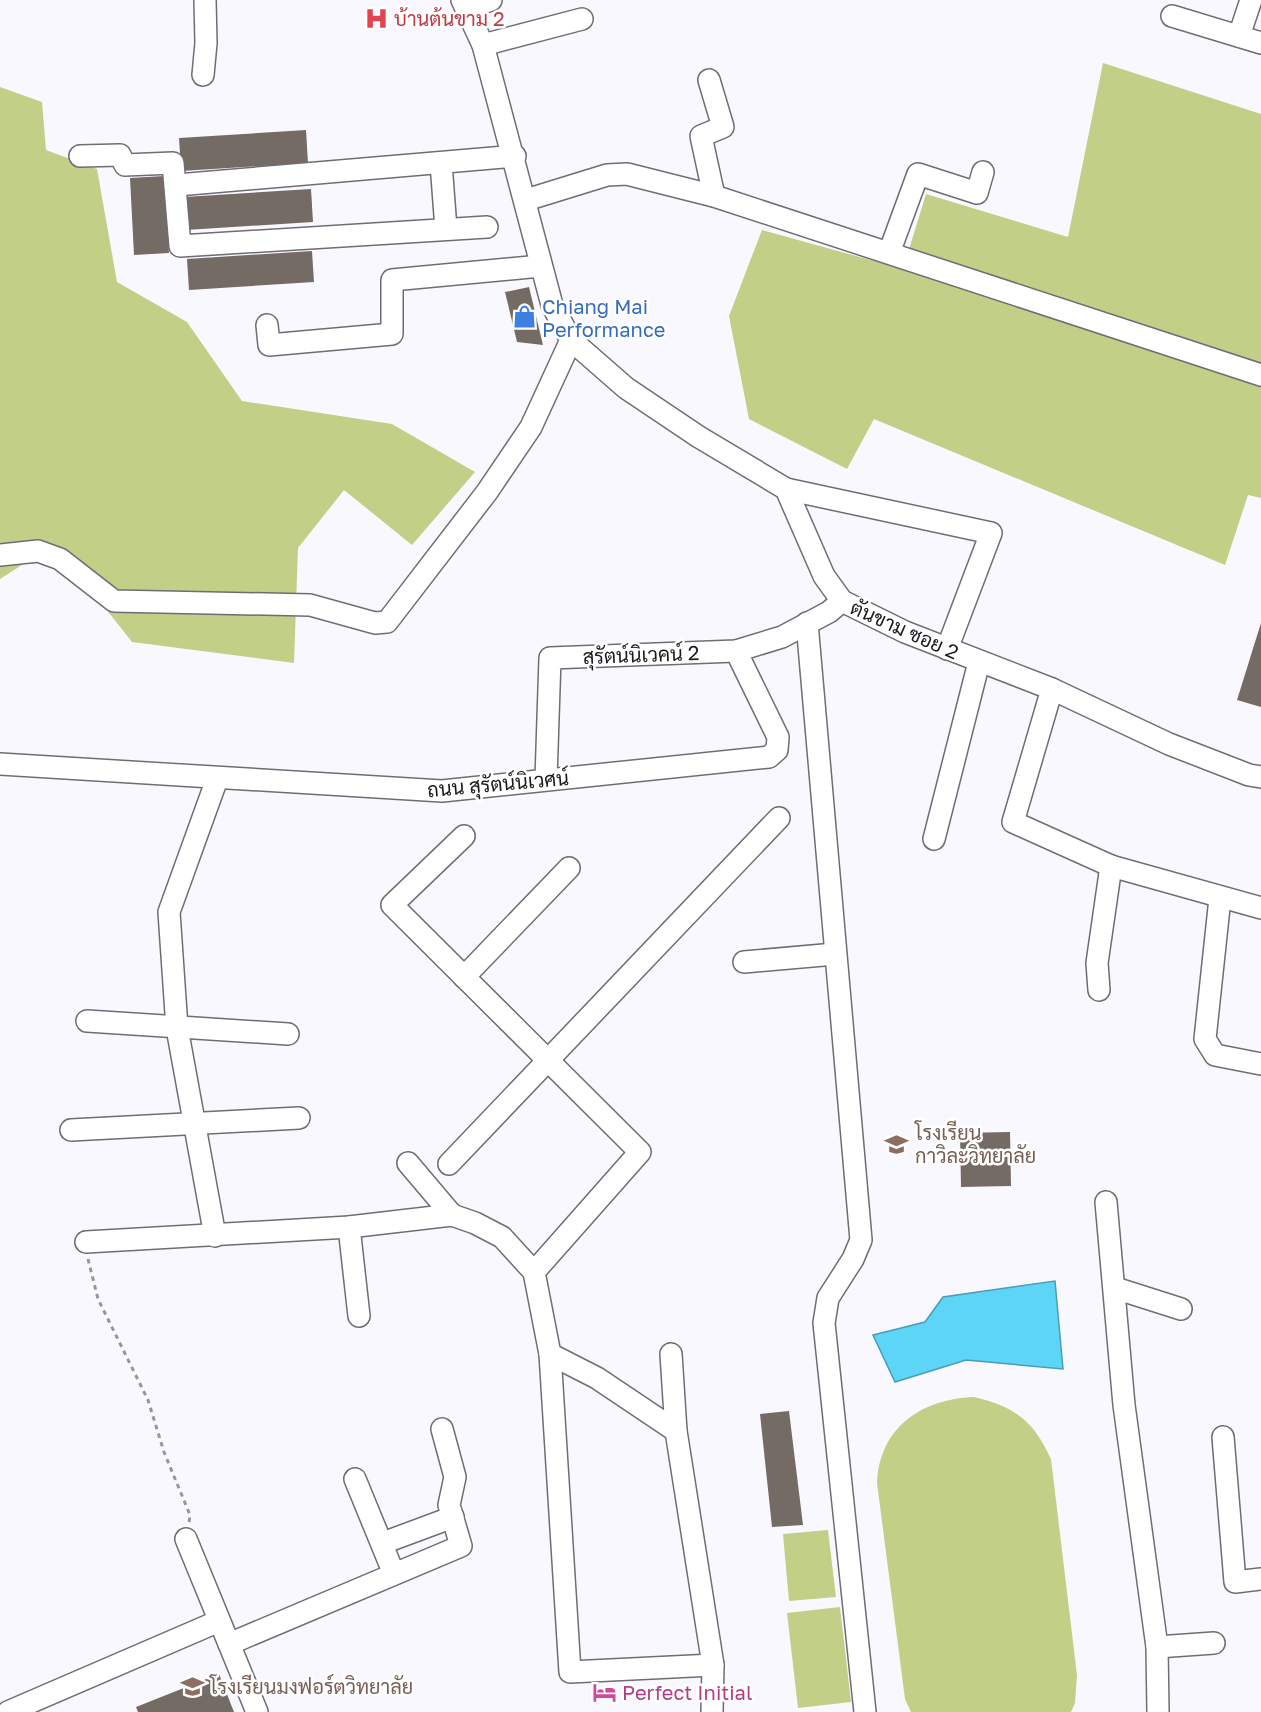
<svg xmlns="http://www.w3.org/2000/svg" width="1261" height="1712" font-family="'Golos Text',Sarabun,sans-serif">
<rect width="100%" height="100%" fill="#faf8ff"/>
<g fill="#c2cf87">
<path d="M1103,63L1261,114V498L1248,495L1225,565L874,419L847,469L749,419L729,316L762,230L903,269L926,194L1068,237Z"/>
<path d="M0,87L42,102L46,150L97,169L117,282L187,322L242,401L392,424L475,472L412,545L344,490L298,548L294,663L132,642L98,599L39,554L0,579Z"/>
<path d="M974,1397C1015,1407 1033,1420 1051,1459L1077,1675L1075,1703L1071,1712H911L905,1699L877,1483C879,1428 921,1399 974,1397Z"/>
<path d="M828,1530L836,1597L789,1601L783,1534Z"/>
<path d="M840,1607L851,1702L798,1708L787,1613Z"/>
</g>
<path fill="#5dd5f7" stroke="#499db6" stroke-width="1.5" d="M1055,1281L1063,1369L966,1360L895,1382L873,1335L925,1322L943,1297Z"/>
<g fill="#756b65">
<path d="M306,130L308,163L181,171L179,138Z"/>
<path d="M164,176L169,253L134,255L130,178Z"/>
<path d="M311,189L313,222L186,230L184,197Z"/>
<path d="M312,251L314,282L189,290L187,259Z"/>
<path d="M529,287L543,345L517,342L505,292Z"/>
<path d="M1261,623V707L1237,700Z"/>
<path d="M1010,1132L1011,1186L961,1187L960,1133Z"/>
<path d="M789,1411L803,1525L772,1527L760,1414Z"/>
<path d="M219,1674L234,1712H138L136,1707Z"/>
</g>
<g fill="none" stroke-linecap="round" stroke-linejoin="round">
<defs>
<g id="minor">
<path d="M462,0L483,45L552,305L571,340L626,388L699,437L786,489L824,576L842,601L905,632L1052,689L1169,744L1249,775L1261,777"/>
<path d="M468,8L491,0"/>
<path d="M1172,16L1261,43"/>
<path d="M1239,36L1251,0"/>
<path d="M483,45L582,19"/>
<path d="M203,75L206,43L205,0"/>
<path d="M709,80L723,127L701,136L714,196"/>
<path d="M80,156L120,155L125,165L173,163L180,246L487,227"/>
<path d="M441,163L446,229"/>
<path d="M177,185L515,156"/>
<path d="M526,200L607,175L627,174L714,196L1261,375"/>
<path d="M889,253L918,174L977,193L983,172"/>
<path d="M267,325L269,345L392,334V280L541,266"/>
<path d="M786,489L991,533L947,649"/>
<path d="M0,555L38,551L60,559L114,601L310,605L375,623L387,622L487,492L531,427L571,340"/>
<path d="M807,623L861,1240L853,1259L828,1298L824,1323L865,1712"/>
<path d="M1052,689L1013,822L1111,866L1261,908"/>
<path d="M0,764L442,791L769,757L777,750L778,737L736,651"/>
<path d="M546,779L550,658L736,651L782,637L829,612L842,601"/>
<path d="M464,836L392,905L640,1152L534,1272"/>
<path d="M934,839L979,662"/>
<path d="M1220,898L1205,1039L1215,1055L1261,1064"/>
<path d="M744,962L835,954"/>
<path d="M464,977L569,868"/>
<path d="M1099,990L1097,963L1111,866"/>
<path d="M87,1021L288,1034"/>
<path d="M71,1130L299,1118"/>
<path d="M408,1163L452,1215"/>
<path d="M449,1164L779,818"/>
<path d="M1106,1202L1124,1405L1157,1647L1158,1712"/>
<path d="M349,1227L359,1316"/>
<path d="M215,1236L177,1028L169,912L217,779"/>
<path d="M86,1242L349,1227L452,1215L475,1223L502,1237L534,1272L550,1354L597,1378L676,1431L713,1665L712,1712"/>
<path d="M1115,1288L1181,1309"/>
<path d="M550,1354L570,1672L713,1665"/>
<path d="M671,1354L676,1431"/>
<path d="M1223,1437L1235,1582L1261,1579"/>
<path d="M355,1479L394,1574"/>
<path d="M186,1539L257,1712"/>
<path d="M383,1543L453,1517"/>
<path d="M229,1644L461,1546L449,1505L455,1477L442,1429"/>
<path d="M1157,1647L1214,1643"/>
<path d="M8,1712L219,1621"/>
</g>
</defs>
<use href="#minor" stroke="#6f6c76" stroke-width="24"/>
<path stroke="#98969c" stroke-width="3" stroke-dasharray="4.5 4.5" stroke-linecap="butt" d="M88,1259L98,1299L148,1400L164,1452L190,1515L189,1523"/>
<use href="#minor" stroke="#fff" stroke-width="21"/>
</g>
<defs>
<symbol id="hospital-bare" viewBox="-9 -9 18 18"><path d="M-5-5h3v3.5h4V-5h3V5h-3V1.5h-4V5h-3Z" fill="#e0444e" stroke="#fff" stroke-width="2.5" paint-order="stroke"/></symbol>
<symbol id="shop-bare" viewBox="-9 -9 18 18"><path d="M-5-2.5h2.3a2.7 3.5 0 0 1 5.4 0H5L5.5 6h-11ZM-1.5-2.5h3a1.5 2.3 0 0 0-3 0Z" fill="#3f7fe0" stroke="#fff" stroke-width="2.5" paint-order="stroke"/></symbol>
<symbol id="school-bare" viewBox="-9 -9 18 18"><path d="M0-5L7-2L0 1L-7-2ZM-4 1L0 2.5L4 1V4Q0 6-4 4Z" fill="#8d6e63" stroke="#fff" stroke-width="2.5" paint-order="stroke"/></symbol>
<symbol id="hotel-bare" viewBox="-9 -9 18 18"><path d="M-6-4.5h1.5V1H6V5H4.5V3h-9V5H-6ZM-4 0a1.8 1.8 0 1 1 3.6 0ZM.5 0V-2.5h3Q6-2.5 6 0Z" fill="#d1479c" stroke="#fff" stroke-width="2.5" paint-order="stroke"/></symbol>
</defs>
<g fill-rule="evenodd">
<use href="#hospital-bare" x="360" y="2" width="33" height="33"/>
<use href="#shop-bare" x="508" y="300" width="33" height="33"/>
<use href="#school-bare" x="880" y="1128" width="33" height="33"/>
<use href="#school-bare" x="176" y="1670" width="33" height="33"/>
<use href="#hotel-bare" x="588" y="1676" width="33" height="33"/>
</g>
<g text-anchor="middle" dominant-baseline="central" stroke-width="5" stroke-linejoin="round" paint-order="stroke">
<g font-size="20" fill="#be3a42" stroke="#fff" text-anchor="start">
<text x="394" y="18">บ้านต้นขาม 2</text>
</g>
<g font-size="20" fill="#366cbe" stroke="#fff" text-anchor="start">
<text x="542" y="306">Chiang Mai<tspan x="542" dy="23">Performance</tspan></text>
</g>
<g font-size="20" fill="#1b1a1e" stroke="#fff">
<text transform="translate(905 629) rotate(24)">ตันขาม ซอย 2</text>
<text transform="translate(641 654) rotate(-2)">สุรัตน์นิเวคน์ 2</text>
<text transform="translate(498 783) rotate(-5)">ถนน สุรัตน์นิเวศน์</text>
</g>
<g font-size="20" fill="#785e54" stroke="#fff" text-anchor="start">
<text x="915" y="1132">โรงเรียน<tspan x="915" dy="23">กาวิละวิทยาลัย</tspan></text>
<text x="210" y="1686">โรงเรียนมงฟอร์ตวิทยาลัย</text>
</g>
<g font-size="20" fill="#b23c85" stroke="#fff" text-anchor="start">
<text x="622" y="1692">Perfect Initial</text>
</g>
</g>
</svg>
